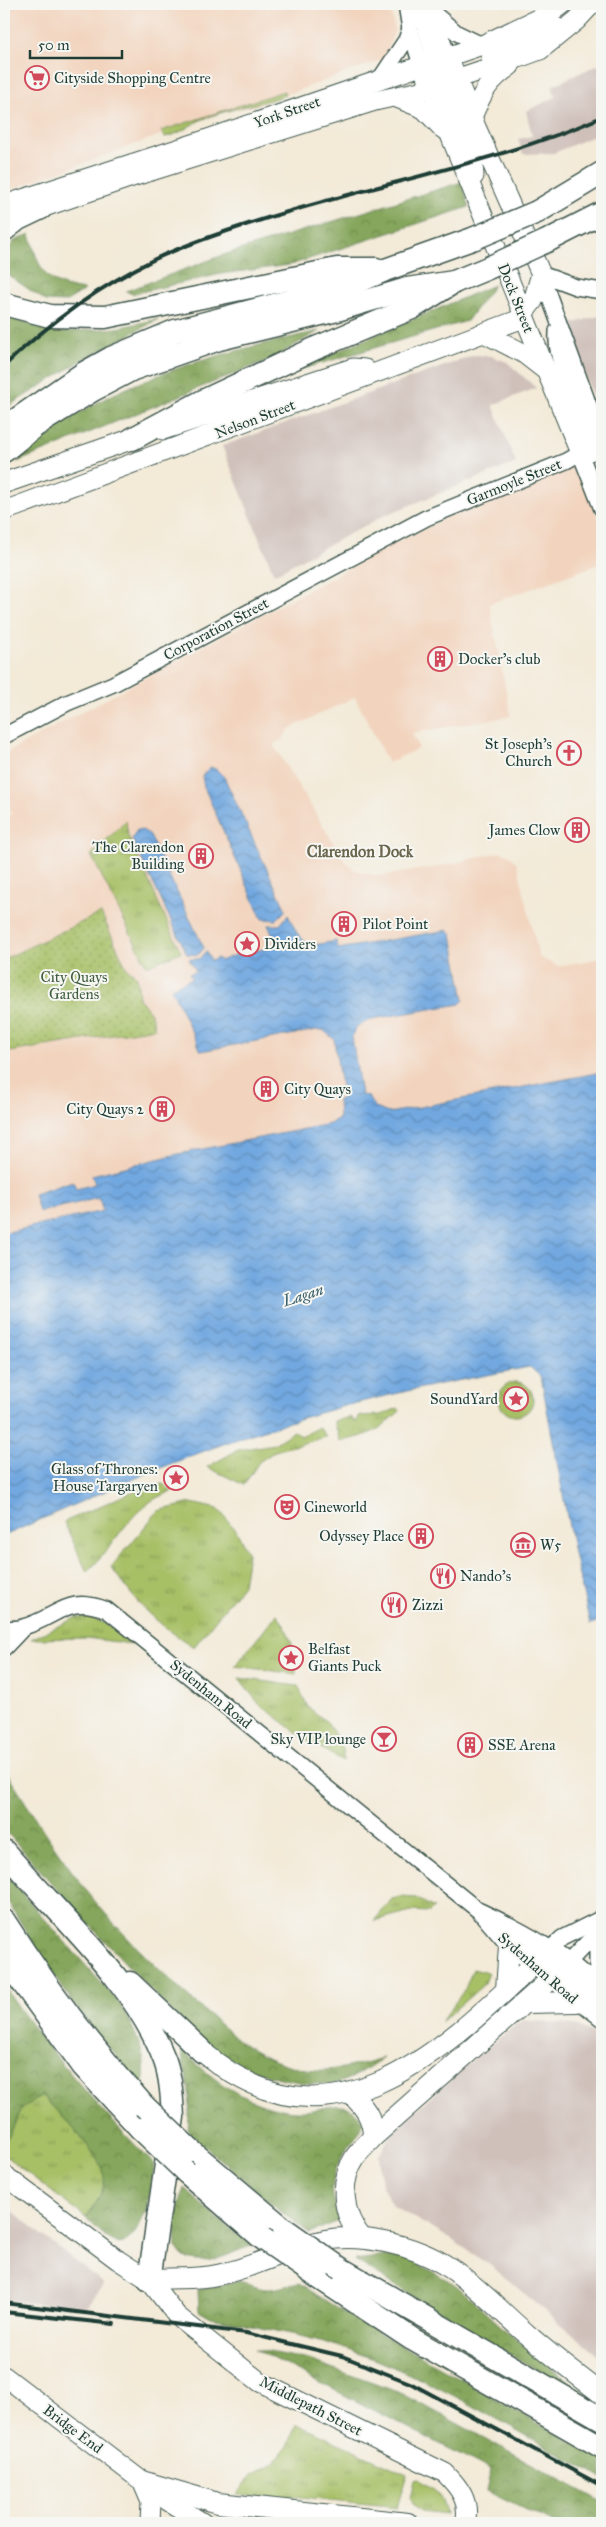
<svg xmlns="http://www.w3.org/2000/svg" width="606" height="2527" font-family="'IM FELL Great Primer',serif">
<defs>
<pattern id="grass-tufts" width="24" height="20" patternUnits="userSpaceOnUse" patternTransform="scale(1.25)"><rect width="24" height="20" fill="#a7c066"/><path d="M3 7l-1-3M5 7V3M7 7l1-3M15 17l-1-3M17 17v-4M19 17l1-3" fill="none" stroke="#879d55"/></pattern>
<pattern id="forest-crowns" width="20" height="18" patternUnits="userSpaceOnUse" patternTransform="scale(1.25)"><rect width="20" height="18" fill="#85a65b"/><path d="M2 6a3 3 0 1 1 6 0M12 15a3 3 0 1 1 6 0" fill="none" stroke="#6c884c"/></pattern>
<pattern id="garden-dots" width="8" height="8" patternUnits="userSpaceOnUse" patternTransform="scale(1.25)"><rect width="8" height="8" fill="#a7c066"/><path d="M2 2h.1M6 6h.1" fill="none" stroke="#879d55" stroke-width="1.8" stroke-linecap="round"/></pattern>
<pattern id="water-waves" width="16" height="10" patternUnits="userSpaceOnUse" patternTransform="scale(1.25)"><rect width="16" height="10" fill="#72a8e0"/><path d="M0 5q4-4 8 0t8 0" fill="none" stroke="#5d8ab6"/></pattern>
</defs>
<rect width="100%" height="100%" fill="#f6f6f2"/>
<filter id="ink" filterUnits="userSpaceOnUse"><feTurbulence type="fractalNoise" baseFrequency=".02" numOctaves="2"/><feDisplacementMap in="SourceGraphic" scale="10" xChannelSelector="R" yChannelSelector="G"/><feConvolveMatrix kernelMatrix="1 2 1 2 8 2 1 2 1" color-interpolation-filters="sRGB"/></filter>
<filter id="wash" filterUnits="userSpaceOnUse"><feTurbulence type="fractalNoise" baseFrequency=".0096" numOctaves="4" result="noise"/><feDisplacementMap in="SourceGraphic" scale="20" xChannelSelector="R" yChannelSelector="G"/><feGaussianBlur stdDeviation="1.12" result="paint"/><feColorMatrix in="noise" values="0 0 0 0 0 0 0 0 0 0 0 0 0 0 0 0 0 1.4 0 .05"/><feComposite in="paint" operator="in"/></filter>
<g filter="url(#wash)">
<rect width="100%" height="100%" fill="#f3ead8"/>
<g fill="#f2d4be">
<path d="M4,4H390L395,31L384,59L258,105L224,112L4,192Z"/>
<path d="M576,463L602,527V563L489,604L511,716L412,733L419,748L388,763L355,697L289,729L282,740L273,744L344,860L355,870L378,876L437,867L500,852L508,854L517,863L539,957L558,966L602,958V1076L390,1119L359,1101L348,1035L319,1025L337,1036L347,1098L343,1118L334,1128L262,1137L93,1175L95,1184L76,1189L72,1181L34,1194L100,1198L103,1211L4,1233V818L12,813L4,797V754L395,543L467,508Z"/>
</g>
<g fill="#cfc0ba">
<path d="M597,65L602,67V132L554,153L523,154L518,139L532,136L526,111L556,97L552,86Z"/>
<path d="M602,315V422L567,325Z"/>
<path d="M475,355L491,356L507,362L536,388L493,405L516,463L385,515L274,574L222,446Z"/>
<path d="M522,2020L569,2024L590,2031L602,2041V2358L490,2265L449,2238L393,2206L382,2186L379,2156L391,2134L466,2065Z"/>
<path d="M4,2204L104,2284L85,2309L4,2300Z"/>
</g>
<g fill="url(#grass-tufts)" stroke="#637e4d">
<path d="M284,91L285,95C258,105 230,108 203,119C190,124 180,135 165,137L161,131Z"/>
<path d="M126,821L128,836L181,952L147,966L91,855Z"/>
<circle cx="516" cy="1399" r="17"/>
<path d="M398,1408L400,1411C377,1432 370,1436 340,1441L334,1421L351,1417L356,1423L358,1416L381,1415Z"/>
<path d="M319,1427L326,1437L275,1451L259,1462L244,1485L207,1467L238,1450L274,1444L294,1431L301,1436Z"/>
<path d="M163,1484L172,1492C133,1501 115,1547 87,1572L64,1522L138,1489Z"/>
<path d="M191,1503L218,1509L236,1530L248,1554L243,1585L194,1647C155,1623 137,1604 111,1567L158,1511Z"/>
<path d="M277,1614C290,1633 296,1650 296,1674L235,1666Z"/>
<path d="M85,1617L105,1623L132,1644L86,1638L31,1639L75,1618Z"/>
<path d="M239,1678L298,1686L308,1707L328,1723L343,1749V1761L307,1740L259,1704Z"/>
<path d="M400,1897L416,1898L434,1908L430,1912L411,1911L374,1921L392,1899Z"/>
<path d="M473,1969L488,1973L483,1985L441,2022L465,1989Z"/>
<path d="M41,2095C58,2113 109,2159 104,2185C101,2197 93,2208 86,2218L4,2155V2142L8,2138L21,2110Z"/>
<path d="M296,2424L407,2474L397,2507L293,2496L292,2501L237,2495L252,2475L275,2462L288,2446Z"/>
<path d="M419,2479C434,2488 443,2496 446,2514L422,2511L413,2506L410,2499L414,2480Z"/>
<path d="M241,2514L303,2523L231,2522Z"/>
</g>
<g fill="url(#forest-crowns)" stroke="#527248">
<path d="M462,182L469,207L290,265L221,274L132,294L126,291L226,254Z"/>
<path d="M30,234C39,271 45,285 85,290L65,302L46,301L8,275L4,256L14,241Z"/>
<path d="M494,285L467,321L281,375Z"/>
<path d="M4,316L60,332L116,328L159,319L84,359L4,409Z"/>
<path d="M319,331L273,358L17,462L22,455C38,442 54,429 71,418C144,371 235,350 319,331Z"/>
<path d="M4,1767C32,1815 63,1862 98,1905C140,1955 189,1997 238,2040C261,2057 296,2072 326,2070C345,2069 364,2063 383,2058C371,2065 358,2076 344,2081C317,2091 252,2074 228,2058C191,2035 161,2000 131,1969C87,1923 45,1877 4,1829Z"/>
<path d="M4,1873L120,2004C133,2028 151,2059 142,2087L78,2010L42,1958L4,1895Z"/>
<path d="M4,1986C47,2050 99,2109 154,2164C152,2186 145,2239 119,2244L107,2238L86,2218C93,2208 101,2197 104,2185C109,2159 58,2113 42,2095L21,2110L8,2138L4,2142Z"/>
<path d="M181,2049C205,2072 227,2092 260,2103C274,2108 290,2112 305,2111C318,2110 335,2103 347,2107C355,2109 359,2116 364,2122C360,2133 353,2140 347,2149C330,2173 329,2194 339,2221L309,2233L276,2208L188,2132L190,2097Z"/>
<path d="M184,2188L214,2216L252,2246C238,2249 226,2258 211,2260C160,2269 176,2218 184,2188Z"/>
<path d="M379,2257L408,2258L456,2285L511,2335L600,2406L448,2319L355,2260Z"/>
<path d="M240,2280C268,2294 270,2289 299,2283L346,2314L602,2460V2478C516,2431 431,2376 337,2346C296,2333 253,2327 211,2318L199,2311L198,2290Z"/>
<path d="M254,2349L309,2360L403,2394L602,2502V2523H553L486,2491L491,2470Z"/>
</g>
<path fill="url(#garden-dots)" stroke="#637e4d" d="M101,913L126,967L137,977L139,998L150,1012L155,1028L9,1052L4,1044V959Z"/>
<g fill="url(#water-waves)" stroke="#48728a">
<path d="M210,767L216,769L224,777L286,910L276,920L262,919L204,787L202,776Z"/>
<path d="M137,830H142L149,834L204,948L198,955L187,954L132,839Z"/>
<path d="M288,915L297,933L309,946L336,941L338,949L448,930L452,935L464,1000L460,1004L372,1019L356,1027L352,1037L361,1095L368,1096C372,1107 379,1110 389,1113L602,1072V1632L598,1622L590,1624L574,1553L541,1377L530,1367C449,1382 368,1397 289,1422C191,1452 97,1494 4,1536V1233L103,1211L99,1198L39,1212L34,1194L73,1181L76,1189L95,1184L92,1175L178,1154L330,1124L339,1117L338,1100L343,1098L342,1095L334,1039L323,1030H317L201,1051L171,988L192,978L189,974L196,971L189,959H199L206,951L211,961L218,958L220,961L237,954L275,947L276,943L268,925H280Z"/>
</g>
</g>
<g filter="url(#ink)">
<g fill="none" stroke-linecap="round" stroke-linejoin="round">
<defs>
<g id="tertiary">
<path d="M406,4L410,29L421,65"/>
<path d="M418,4L435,61"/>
<path d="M431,11L457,33L482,45"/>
<path d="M433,14L448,56"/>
<path d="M380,79L406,40L410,29"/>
<path d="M541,274L602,441"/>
<path d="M541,274L576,287L602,291"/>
<path d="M557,331C554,372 588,410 582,447"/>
<path d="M580,453L602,509"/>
<path d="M4,736L67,703L113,684L426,518L566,461L580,453"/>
<path d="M4,1629C10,1628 17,1629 23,1627C59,1617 66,1594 107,1610L479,1911L509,1946L602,2019"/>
<path d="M4,1648L23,1628"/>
<path d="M480,1911C526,1932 567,1955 602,1991"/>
<path d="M507,1927C517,1941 537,1949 544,1965"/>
<path d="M597,1935V1986"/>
<path d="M550,1948L559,1972L602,2008"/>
<path d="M532,1966L562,1938L602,1918"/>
<path d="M562,1969L602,1927"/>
</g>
<g id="primary">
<path d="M491,56L558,28"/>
<path d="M439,72L473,160L474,176"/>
<path d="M426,76L580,453L602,448"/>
<path d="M397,98L424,109L443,129"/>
<path d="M472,117C483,92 487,82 510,66"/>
<path d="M4,205L196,143L482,45L554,11L563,4"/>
<path d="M41,208L132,177L375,101L420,91L521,57L540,50L577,20L592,4"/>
<path d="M484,333L523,353L545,370"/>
<path d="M163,430L353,368L365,369"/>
<path d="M575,440L602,432"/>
<path d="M4,511L518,320L533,301L541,274L476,127L448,56"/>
<path d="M4,2175L118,2260L149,2280L177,2316L260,2382L445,2473C459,2487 471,2502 465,2523"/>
<path d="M4,2376L168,2501L203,2523"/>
<path d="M142,2481L151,2502L150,2523"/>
</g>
<g id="trunk">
<path d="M4,483L132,439"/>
<path d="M506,1990L509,1946"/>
<path d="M526,2003L577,2002"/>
<path d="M203,2052C328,2159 438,2055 532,1966"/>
<path d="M351,2094C364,2107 373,2117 373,2137"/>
<path d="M361,2237C342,2215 339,2182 355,2157C360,2150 368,2143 373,2137L550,1980"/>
<path d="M149,2280C172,2277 195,2280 217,2275C254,2268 288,2248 325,2240C345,2236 365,2238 385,2242C454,2256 478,2292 528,2335C552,2356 577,2375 602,2394"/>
<path d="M142,2481L218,2503L408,2523"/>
</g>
<g id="motorway">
<path d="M537,212L602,173"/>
<path d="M4,230L18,219L41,208"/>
<path d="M549,240L602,213"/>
<path d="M4,304L50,316L105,317L337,269H376"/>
<path d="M4,428L84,373L111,358L175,331L347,286L385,270L475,238"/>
<path d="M132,439L203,401L316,348L412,308L454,282L488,268"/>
<path d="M4,451L35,426L93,390L133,369L219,339L337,310L407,289L454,282"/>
<path d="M4,1851C58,1915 135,1981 165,2061C171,2078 172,2098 173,2117L149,2280"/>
<path d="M4,1921C46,1987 92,2048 144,2106"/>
<path d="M4,1957L83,2066L141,2129"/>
<path d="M130,1983L203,2052"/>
<path d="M190,2150L284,2229"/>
<path d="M186,2172L262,2238"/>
<path d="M341,2269L602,2419"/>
<path d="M318,2277L412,2339L602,2447"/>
</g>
</defs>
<use href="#tertiary" stroke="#3f574d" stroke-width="18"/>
<use href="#primary" stroke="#3f574d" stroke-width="21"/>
<use href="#trunk" stroke="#3f574d" stroke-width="22"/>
<use href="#motorway" stroke="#3f574d" stroke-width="25"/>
<use href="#tertiary" stroke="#fff" stroke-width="15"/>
<use href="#primary" stroke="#fff" stroke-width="19"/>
<use href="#trunk" stroke="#fff" stroke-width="20"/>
<use href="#motorway" stroke="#fff" stroke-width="22"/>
<g stroke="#1f3d34" stroke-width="4">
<path d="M4,366C49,323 98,287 155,259C189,243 226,231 261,220C374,184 494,164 602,117"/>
<path d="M4,2303L246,2333L342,2356L410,2383L602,2486"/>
<path d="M4,2312L114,2324"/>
</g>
<defs>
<g id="motorway-bridge">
<path d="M475,238L537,212"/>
<path d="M488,268L549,240"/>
<path d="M144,2106L190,2150"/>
<path d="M141,2129L186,2172"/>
<path d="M284,2229L341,2269"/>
<path d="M262,2238L318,2277"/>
</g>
</defs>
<use href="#motorway-bridge" stroke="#3f574d" stroke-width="25" stroke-linecap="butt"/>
<use href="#motorway-bridge" stroke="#fff" stroke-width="22"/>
</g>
</g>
<defs>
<symbol id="supermarket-ring" viewBox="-11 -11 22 22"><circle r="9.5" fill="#f6f6f2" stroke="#d1495b" stroke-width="1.5"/><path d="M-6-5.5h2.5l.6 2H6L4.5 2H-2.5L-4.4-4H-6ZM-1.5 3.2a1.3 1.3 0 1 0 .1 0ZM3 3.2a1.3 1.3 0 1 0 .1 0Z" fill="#d1495b"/></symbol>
<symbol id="building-ring" viewBox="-11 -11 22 22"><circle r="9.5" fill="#f6f6f2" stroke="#d1495b" stroke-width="1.5"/><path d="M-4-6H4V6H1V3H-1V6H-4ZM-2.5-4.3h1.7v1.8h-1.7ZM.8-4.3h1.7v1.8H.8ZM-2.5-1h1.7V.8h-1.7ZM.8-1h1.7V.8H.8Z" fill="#d1495b"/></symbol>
<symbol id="church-ring" viewBox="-11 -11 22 22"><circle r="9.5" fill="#f6f6f2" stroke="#d1495b" stroke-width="1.5"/><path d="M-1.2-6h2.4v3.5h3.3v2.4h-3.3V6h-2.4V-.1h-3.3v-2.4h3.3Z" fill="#d1495b"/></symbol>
<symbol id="sight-ring" viewBox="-11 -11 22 22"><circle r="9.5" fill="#f6f6f2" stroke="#d1495b" stroke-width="1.5"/><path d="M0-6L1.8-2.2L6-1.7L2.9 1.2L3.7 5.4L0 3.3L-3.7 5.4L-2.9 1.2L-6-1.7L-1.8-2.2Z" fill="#d1495b"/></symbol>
<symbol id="theatre-ring" viewBox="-11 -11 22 22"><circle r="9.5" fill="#f6f6f2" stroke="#d1495b" stroke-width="1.5"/><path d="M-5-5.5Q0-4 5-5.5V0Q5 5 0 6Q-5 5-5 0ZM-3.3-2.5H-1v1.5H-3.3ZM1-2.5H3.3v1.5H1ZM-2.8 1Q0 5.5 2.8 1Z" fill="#d1495b"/></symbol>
<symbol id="museum-ring" viewBox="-11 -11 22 22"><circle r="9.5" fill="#f6f6f2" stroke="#d1495b" stroke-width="1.5"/><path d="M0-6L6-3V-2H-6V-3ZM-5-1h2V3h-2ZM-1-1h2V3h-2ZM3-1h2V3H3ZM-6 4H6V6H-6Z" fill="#d1495b"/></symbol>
<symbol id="restaurant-ring" viewBox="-11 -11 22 22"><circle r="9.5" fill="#f6f6f2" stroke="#d1495b" stroke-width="1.5"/><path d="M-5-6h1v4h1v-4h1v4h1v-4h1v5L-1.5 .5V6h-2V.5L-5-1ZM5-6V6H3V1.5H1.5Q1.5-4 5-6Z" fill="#d1495b"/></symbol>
<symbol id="bar-ring" viewBox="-11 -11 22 22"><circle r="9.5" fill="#f6f6f2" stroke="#d1495b" stroke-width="1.5"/><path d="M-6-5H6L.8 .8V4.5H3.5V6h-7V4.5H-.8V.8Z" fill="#d1495b"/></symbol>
</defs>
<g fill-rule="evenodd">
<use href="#supermarket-ring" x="23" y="64" width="28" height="28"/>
<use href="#building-ring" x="426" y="645" width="28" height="28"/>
<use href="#church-ring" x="555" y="739" width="28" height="28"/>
<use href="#building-ring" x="563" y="816" width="28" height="28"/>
<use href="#building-ring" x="187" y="842" width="28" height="28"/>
<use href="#building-ring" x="330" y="910" width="28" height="28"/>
<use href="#sight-ring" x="233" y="930" width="28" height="28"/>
<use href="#building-ring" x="252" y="1075" width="28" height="28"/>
<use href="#building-ring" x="148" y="1095" width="28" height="28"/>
<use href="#sight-ring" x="502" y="1385" width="28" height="28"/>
<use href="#sight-ring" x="162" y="1464" width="28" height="28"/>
<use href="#theatre-ring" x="273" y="1493" width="28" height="28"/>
<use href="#building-ring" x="407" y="1522" width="28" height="28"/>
<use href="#museum-ring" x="509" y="1531" width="28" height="28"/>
<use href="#restaurant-ring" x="429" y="1562" width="28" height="28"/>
<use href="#restaurant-ring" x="380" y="1591" width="28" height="28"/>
<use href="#sight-ring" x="277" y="1644" width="28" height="28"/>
<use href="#bar-ring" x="370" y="1725" width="28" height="28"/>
<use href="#building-ring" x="456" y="1731" width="28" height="28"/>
</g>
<g text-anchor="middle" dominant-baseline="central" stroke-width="4" stroke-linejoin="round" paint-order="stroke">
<g font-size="15" fill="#1f3d34" stroke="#f6f6f2" text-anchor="start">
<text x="54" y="78">Cityside Shopping Centre</text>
<text x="458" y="659">Docker's club</text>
<text x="552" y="744" text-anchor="end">St Joseph's<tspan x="552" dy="17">Church</tspan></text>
<text x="560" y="830" text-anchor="end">James Clow</text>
<text x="184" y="847" text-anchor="end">The Clarendon<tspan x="184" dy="17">Building</tspan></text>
<text x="362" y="924">Pilot Point</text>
<text x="264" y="944">Dividers</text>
<text x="284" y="1089">City Quays</text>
<text x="144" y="1109" text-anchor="end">City Quays 2</text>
<text x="498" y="1399" text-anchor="end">SoundYard</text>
<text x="158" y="1469" text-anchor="end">Glass of Thrones:<tspan x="158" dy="17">House Targaryen</tspan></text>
<text x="304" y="1507">Cineworld</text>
<text x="404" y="1536" text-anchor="end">Odyssey Place</text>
<text x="540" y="1545">W5</text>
<text x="460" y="1576">Nando's</text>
<text x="412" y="1605">Zizzi</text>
<text x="308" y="1649">Belfast<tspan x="308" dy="17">Giants Puck</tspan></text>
<text x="366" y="1739" text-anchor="end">Sky VIP lounge</text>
<text x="488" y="1745">SSE Arena</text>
</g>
<g font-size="15" fill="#1f3d34" stroke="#f6f6f2">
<text transform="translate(287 112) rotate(-19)">York Street</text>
<text transform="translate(516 298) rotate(68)">Dock Street</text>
<text transform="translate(255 419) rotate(-21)">Nelson Street</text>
<text transform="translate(514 482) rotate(-22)">Garmoyle Street</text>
<text transform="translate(216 629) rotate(-28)">Corporation Street</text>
<text transform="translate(211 1694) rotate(39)">Sydenham Road</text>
<text transform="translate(538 1968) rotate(41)">Sydenham Road</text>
<text transform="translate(311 2406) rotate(27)">Middlepath Street</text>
<text transform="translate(73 2429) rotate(37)">Bridge End</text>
</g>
<g font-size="15" fill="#415e40" stroke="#f6f6f2">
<text x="74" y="977">City Quays<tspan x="74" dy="17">Gardens</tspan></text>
</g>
<g font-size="16" font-weight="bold" fill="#6b664e" stroke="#f6f6f2">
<text x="360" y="851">Clarendon Dock</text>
</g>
<g font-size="16" font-style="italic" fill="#385d68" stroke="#f6f6f2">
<text transform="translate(303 1295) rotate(-18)">Lagan</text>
</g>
</g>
<rect width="606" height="2527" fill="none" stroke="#f6f6f2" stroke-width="20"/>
<path d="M30 50v8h92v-8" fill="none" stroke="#1f3d34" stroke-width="2.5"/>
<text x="38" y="50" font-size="15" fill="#1f3d34" stroke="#f6f6f2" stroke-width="4" paint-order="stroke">50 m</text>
</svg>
